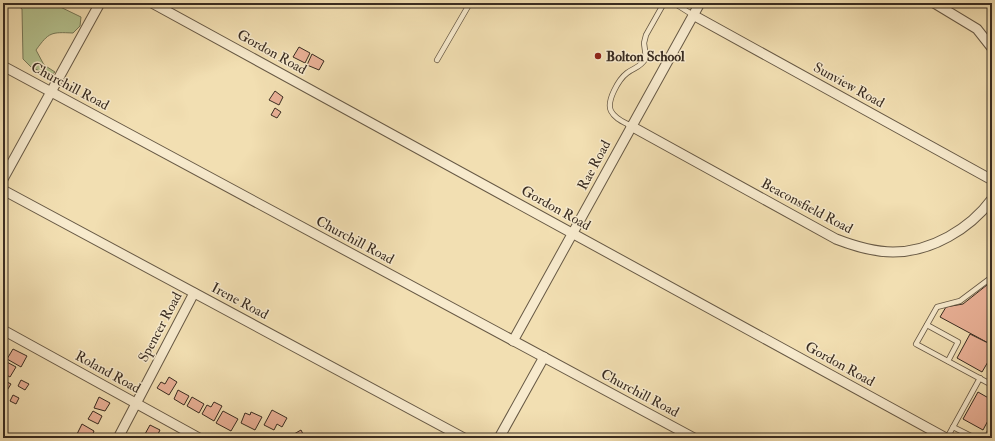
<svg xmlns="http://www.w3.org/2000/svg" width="995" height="441" font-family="'IM FELL Double Pica',serif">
<rect width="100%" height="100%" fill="#f2dfb2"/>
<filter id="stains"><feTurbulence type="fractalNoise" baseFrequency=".005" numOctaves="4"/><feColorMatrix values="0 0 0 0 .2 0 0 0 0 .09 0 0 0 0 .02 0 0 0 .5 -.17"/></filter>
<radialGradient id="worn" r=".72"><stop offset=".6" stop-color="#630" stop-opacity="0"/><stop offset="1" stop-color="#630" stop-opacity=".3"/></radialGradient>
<path fill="#b5c390" stroke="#777858" d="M15,3H52L81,17L80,26L73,33C51,32 49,32 36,50L44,65L55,72L50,76L31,67L23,59L22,9Z"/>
<g fill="#eab197" stroke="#392c21">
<path d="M299,47L310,53L305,63L293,57Z"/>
<path d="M312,54L324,61L319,70L307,65Z"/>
<path d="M275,91L283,97L279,105L269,100Z"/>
<path d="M275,108L281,112L277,118L271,115Z"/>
<path d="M992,281V345L940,317L946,307L963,304Z"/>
<path d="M970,334L992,345V355L982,372L957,358Z"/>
<path d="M13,349L27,356L21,367L7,359Z"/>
<path d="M5,361L16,367L10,377L3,373V365Z"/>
<path d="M169,377L177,382L169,395L157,388L161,382L165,384Z"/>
<path d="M3,380L11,384L6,392L3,390Z"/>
<path d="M21,380L29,384L25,390L18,386Z"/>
<path d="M178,390L189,396L184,405L174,399Z"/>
<path d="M978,392L992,400V413L983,430L963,419Z"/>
<path d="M13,395L19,398L16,404L10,401Z"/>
<path d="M99,397L110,403L105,411L94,408Z"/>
<path d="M192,397L204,404L199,413L187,406Z"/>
<path d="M214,402L222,406L214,421L202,414L207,405L211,407Z"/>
<path d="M272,410L287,418L282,427L277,424L274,430L264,425Z"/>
<path d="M93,411L102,416L98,424L88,419Z"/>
<path d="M223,411L238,419L231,431L216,423Z"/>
<path d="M251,412L262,417L255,430L241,423L245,413L250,415Z"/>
<path d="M82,424L94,431L91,438H85L77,434Z"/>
<path d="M150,425L160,430L156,438L145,434Z"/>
<path d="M301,430L304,436L308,434L310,438H287Z"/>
</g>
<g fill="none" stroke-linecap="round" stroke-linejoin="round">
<defs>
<g id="service">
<path d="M674,3L693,15"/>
<path d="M437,60L470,3"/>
<path d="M631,126C624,122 615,119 611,111C606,101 619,79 627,73C635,67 640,68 646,58L644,43L646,35L664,3"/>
<path d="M992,277L960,301L937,307L916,344L992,385"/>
<path d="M927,325L958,342L948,361"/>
<path d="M953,427L975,438"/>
<path d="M947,438L980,378"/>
<path d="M986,438L992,428"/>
</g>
<g id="minor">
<path d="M152,3L946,438"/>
<path d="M934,3L977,29L992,48"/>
<path d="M693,15L992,180"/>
<path d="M3,66L694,438"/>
<path d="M631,126L836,239C854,246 873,252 893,252C931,252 970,229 992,199"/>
<path d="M3,179L100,3"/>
<path d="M3,190L464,438"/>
<path d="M3,330L199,438"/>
<path d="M513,341L700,3"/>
<path d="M118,438L194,293"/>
<path d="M499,438L544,357"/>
</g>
</defs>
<use href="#service" stroke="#675945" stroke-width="6"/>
<use href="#minor" stroke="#675945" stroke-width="11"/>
<use href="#service" stroke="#f7eacd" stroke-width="4.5"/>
<use href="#minor" stroke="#f7eacd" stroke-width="9"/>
</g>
<circle fill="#8f2418" stroke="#f7eacd" stroke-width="1.5" cx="598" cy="56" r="4"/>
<g text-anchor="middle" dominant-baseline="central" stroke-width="3" stroke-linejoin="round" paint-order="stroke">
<g font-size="14" fill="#392c21" stroke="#f7eacd">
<text transform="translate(272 52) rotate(29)">Gordon Road</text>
<text transform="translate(849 85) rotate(29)">Sunview Road</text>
<text transform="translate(70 86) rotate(28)">Churchill Road</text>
<text transform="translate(594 165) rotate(-62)">Rae Road</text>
<text transform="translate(807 206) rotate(28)">Beaconsfield Road</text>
<text transform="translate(556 208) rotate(29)">Gordon Road</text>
<text transform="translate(355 240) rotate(28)">Churchill Road</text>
<text transform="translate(240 301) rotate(28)">Irene Road</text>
<text transform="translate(160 327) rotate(-62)">Spencer Road</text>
<text transform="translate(840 364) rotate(29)">Gordon Road</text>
<text transform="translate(108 372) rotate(29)">Roland Road</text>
<text transform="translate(640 393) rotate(28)">Churchill Road</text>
</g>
<g font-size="14" font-weight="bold" fill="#392c21" stroke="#f7eacd" text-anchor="start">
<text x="606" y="56">Bolton School</text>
</g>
</g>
<rect width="995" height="441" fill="none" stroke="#f2dfb2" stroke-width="16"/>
<rect x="4" y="4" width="987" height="433" fill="none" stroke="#392c21" stroke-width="2"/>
<rect x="8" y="8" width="979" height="425" fill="none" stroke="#392c21"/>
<rect width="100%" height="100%" filter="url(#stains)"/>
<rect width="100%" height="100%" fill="url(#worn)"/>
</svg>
